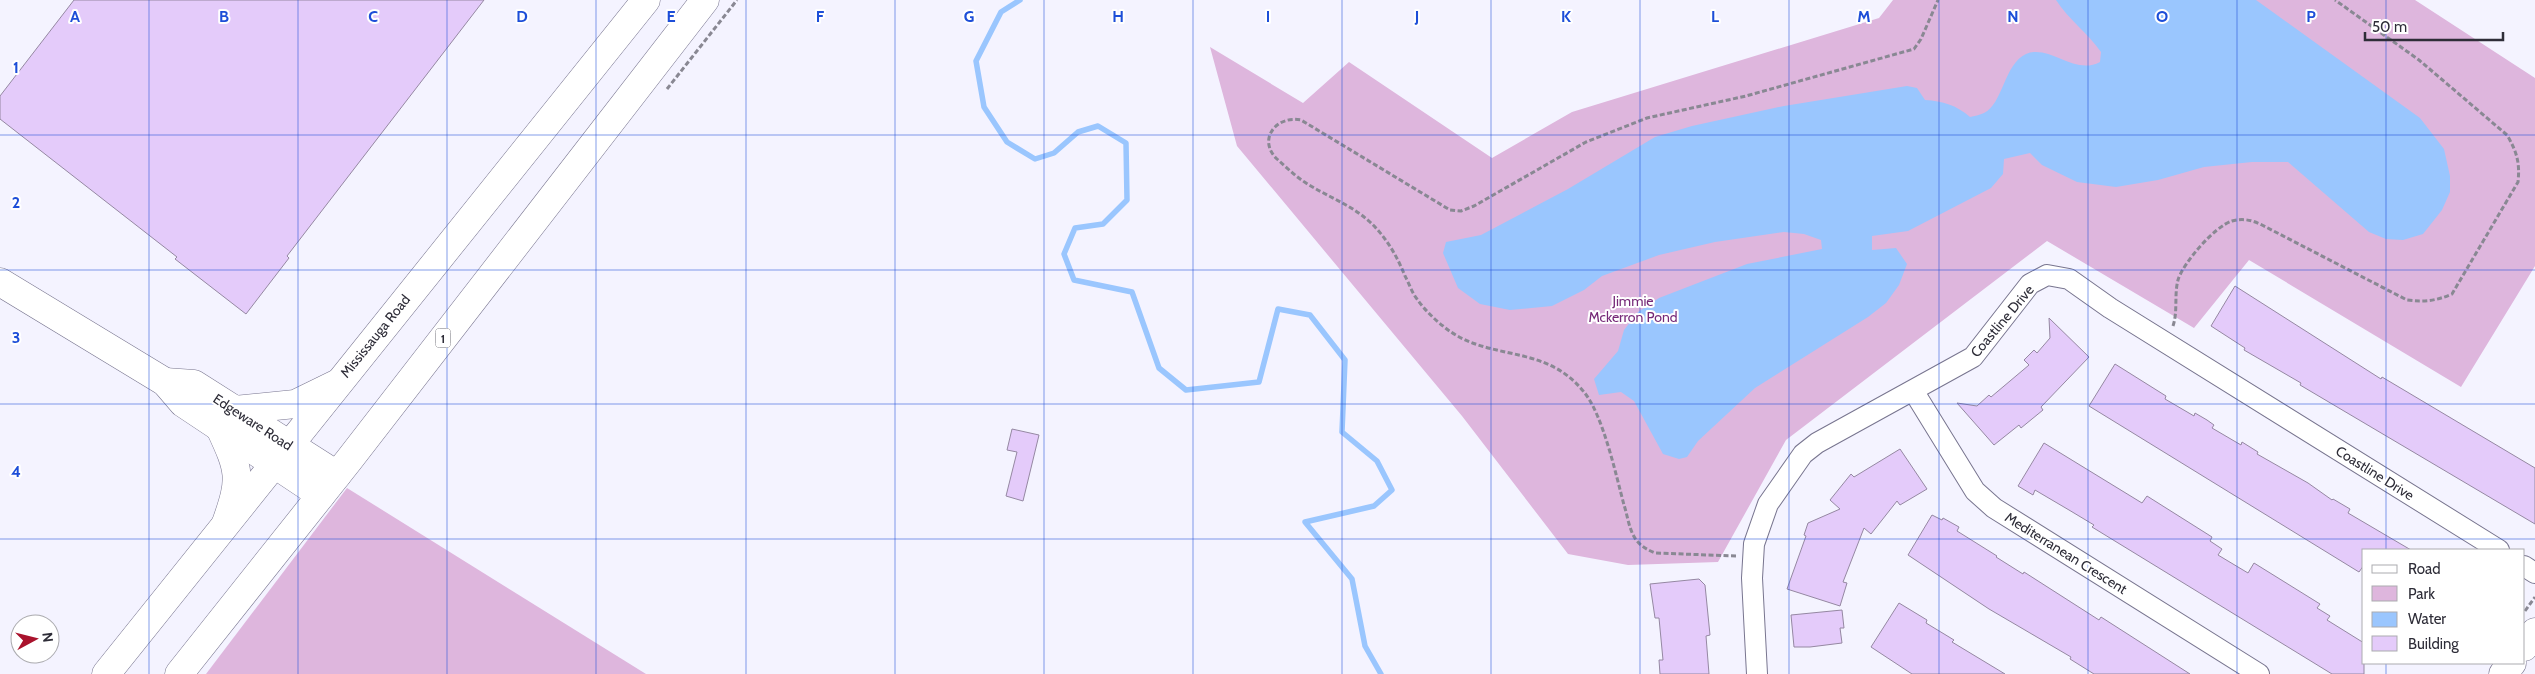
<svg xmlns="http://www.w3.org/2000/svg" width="2535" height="674" font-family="Cabin,sans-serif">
<rect width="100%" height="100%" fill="#f4f3ff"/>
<g fill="#deb6dd">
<path d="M1893,0H2415L2535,78V266L2461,387L2249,260L2194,328L2047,241L1786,440L1718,562L1628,565L1568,554L1462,416L1237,146L1210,47L1303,103L1349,62L1492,158L1572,112L1879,18Z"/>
<path d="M347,488L646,674H206Z"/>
</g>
<path fill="#9ac6fe" d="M2056,0H2256L2420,118L2444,149L2450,176V192L2442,210L2423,234L2403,240L2386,239L2369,232L2288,162H2252L2204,167L2158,180L2116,187L2077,182L2042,165L2030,153L2004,159L2003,174L1991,188L1908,231L1872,236V250L1896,248L1907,264L1899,285L1886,303L1868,317L1755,388L1698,441L1687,457L1679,459L1663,454L1634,401L1621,392L1599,395L1594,379L1618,351L1624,330L1638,312L1659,298L1747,264L1822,249L1821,240L1804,234L1784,232L1715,242L1659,255L1602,276L1584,290L1552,306L1510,310L1480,304L1458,288L1443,253L1446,242L1481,235L1568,189L1655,137L1692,126L1784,106L1907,86L1917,88L1925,100C1943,101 1956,105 1970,117C1974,116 1980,115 1984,113C2003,104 2004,64 2026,54C2050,44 2074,76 2100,62L2101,52C2088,33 2069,20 2056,0Z"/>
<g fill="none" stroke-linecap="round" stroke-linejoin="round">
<path stroke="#9ac6fe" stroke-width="5.5" d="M1020,0L1001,12L976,61L984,107L1007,142L1035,159L1054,153L1078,132L1098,126L1126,143L1127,200L1103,224L1075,228L1064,254L1074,280L1132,292L1159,368L1186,390L1259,382L1278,309L1310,315L1345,360L1342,432L1377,461L1392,490L1374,506L1305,522L1352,579L1365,646L1381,674"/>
</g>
<g fill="#e4cbfa" stroke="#9588a2">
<path d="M74,0H484L287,256L289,258L246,314L175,259L177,257L0,119V96Z"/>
<path d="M2235,286L2381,379L2382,377L2535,468V524L2300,385L2301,383L2244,350L2245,348L2211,326Z"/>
<path d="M2049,318L2089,357L2041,407L2043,410L2021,428L2019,425L1994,445L1957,403L1977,406L1989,395L1991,397L2029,365L2024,360L2034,350L2037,353L2050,338Z"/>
<path d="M2115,364L2166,396L2165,399L2194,416L2195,413L2207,420L2214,425L2212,428L2241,445L2242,442L2258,452L2257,454L2308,483L2332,500L2333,499L2350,509L2348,513L2411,550H2364V565L2359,572L2089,406Z"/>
<path d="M1012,429L1039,435L1023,501L1006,496L1017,452L1007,450Z"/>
<path d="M2044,443L2142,503L2147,496L2212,537L2210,541L2222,549L2218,555L2248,573L2254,563L2320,604L2317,608L2330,616L2327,620L2364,643V674H2332L2092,527L2094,525L2069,510L2035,490L2033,495L2018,486Z"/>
<path d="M1900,449L1927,489L1900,505L1897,501L1871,534L1864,528L1843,582L1847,583L1840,606L1787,589L1806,536L1804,535L1808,523L1840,509L1830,500L1851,474L1854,477Z"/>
<path d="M1932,515L1942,520L1943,518L1959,527L1957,531L1997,556L1996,557L2023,574L2024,572L2099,620L2101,617L2190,674H2094L2070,659L2071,657L1989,609L1908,555Z"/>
<path d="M1699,579L1705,585L1710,635L1706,636L1709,674H1660L1659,660H1663L1659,618H1655L1650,584Z"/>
<path d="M1899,603L1927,620L1926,623L1954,640L1952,642L2005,674H1912L1871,647Z"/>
<path d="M1842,610L1844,628H1840L1842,643L1810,647H1794L1791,615Z"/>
</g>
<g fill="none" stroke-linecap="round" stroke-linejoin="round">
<defs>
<g id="street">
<path d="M1914,392L1975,491L1994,508L2259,674"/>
<path d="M2524,566L2535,573"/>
<path d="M1757,674L1752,578L1754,544L1768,504L1803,454L1817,443L1973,357L2030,284L2047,275L2069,279L2110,308L2499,550"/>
</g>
<g id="secondary">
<path d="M0,282L165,382L183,403L321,495"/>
<path d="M165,382L194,384L337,475"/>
<path d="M235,410L295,404L336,384"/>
<path d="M220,428C240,471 242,478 226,523"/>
<path d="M2524,647L2535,632"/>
<path d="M2503,674L2512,663"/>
</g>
<g id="primary">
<path d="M106,674L646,0"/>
<path d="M179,674L349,460L705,0"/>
</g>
</defs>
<use href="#street" stroke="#78758f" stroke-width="22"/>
<use href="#secondary" stroke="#78758f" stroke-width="29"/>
<use href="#primary" stroke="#78758f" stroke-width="29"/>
<g stroke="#898893" stroke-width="3" stroke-dasharray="5 2.5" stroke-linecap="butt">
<path d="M667,89L737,0"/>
<path d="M2173,326C2178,311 2174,295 2178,280C2183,263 2215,226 2232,221C2243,218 2252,220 2262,225L2407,300C2424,302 2436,301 2452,294L2518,182C2520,163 2517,152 2507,135L2419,60L2335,0"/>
<path d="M1736,556L1655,553C1648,550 1642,547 1637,541C1629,531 1628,517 1624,505C1616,475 1603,415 1584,392C1544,342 1487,363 1443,326C1434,319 1424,309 1417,299C1412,293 1409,283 1405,276C1397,256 1386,237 1370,222C1349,203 1325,196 1303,181C1294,175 1285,166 1277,159C1257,140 1276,115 1301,120L1450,210L1461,211L1474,206L1586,142L1647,118L1746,96L1914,49L1921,39L1938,0"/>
<path d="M2525,611L2535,597"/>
</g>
<use href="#street" stroke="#fff" stroke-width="20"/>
<use href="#secondary" stroke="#fff" stroke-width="28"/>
<use href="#primary" stroke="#fff" stroke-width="28"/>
</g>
<path fill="none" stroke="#1d4ed8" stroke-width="1" stroke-opacity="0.55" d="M149,0V674M298,0V674M447,0V674M596,0V674M746,0V674M895,0V674M1044,0V674M1193,0V674M1342,0V674M1491,0V674M1640,0V674M1789,0V674M1939,0V674M2088,0V674M2237,0V674M2386,0V550M0,135H2535M0,270H2535M0,404H2535M0,539H2535M2386,663V674"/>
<g text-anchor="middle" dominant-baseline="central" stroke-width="4" stroke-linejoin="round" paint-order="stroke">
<rect fill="#fff" stroke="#6d6c74" stroke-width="1" x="435.5" y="328.5" width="15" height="19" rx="4"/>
<g font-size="12" font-weight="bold" fill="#2e2d38">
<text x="443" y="338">1</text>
</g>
<g font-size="14" fill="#762978" stroke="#fff">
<text x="1633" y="301">Jimmie<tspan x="1633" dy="16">Mckerron Pond</tspan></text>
</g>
<g font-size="14" fill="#2e2d38" stroke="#fff">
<text transform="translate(2002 321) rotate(-50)">Coastline Drive</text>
<text transform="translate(375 336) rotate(-51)">Mississauga Road</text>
<text transform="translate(253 422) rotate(33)">Edgeware Road</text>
<text transform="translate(2375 473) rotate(32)">Coastline Drive</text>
<text transform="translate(2066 553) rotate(32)">Mediterranean Crescent</text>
</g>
</g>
<g font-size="16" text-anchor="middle" font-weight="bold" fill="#1d4ed8" stroke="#fff" stroke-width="4" stroke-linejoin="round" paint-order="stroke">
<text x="75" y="22">A</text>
<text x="224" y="22">B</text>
<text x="373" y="22">C</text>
<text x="522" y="22">D</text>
<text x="671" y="22">E</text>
<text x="820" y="22">F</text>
<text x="969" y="22">G</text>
<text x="1118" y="22">H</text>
<text x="1268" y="22">I</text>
<text x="1417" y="22">J</text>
<text x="1566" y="22">K</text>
<text x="1715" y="22">L</text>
<text x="1864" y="22">M</text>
<text x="2013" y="22">N</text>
<text x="2162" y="22">O</text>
<text x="2311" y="22">P</text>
<text x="16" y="73">1</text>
<text x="16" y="208">2</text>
<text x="16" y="343">3</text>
<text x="16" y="477">4</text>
</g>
<rect x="2362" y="549" width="162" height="115" fill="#ffffff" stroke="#ababaf"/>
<rect x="2372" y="565" width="25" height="8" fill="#ffffff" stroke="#ababaf"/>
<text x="2408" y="574" font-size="15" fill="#2e2d38">Road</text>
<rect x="2372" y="586" width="25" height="15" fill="#deb6dd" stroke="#ababaf"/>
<text x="2408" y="599" font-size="15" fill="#2e2d38">Park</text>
<rect x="2372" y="612" width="25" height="15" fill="#9ac6fe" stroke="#ababaf"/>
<text x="2408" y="624" font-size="15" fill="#2e2d38">Water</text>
<rect x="2372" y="636" width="25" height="15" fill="#e4cbfa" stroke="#ababaf"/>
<text x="2408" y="649" font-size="15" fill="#2e2d38">Building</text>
<g transform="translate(35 639) rotate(83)"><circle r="24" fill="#ffffff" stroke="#ababaf"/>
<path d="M0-4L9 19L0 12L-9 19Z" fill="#a9122c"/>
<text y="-8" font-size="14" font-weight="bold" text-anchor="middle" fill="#2e2d38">N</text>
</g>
<path d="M2365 32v8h138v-8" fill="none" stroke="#2e2d38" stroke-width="2.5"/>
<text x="2372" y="32" font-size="15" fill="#2e2d38" stroke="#ffffff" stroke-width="4" paint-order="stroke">50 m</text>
</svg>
